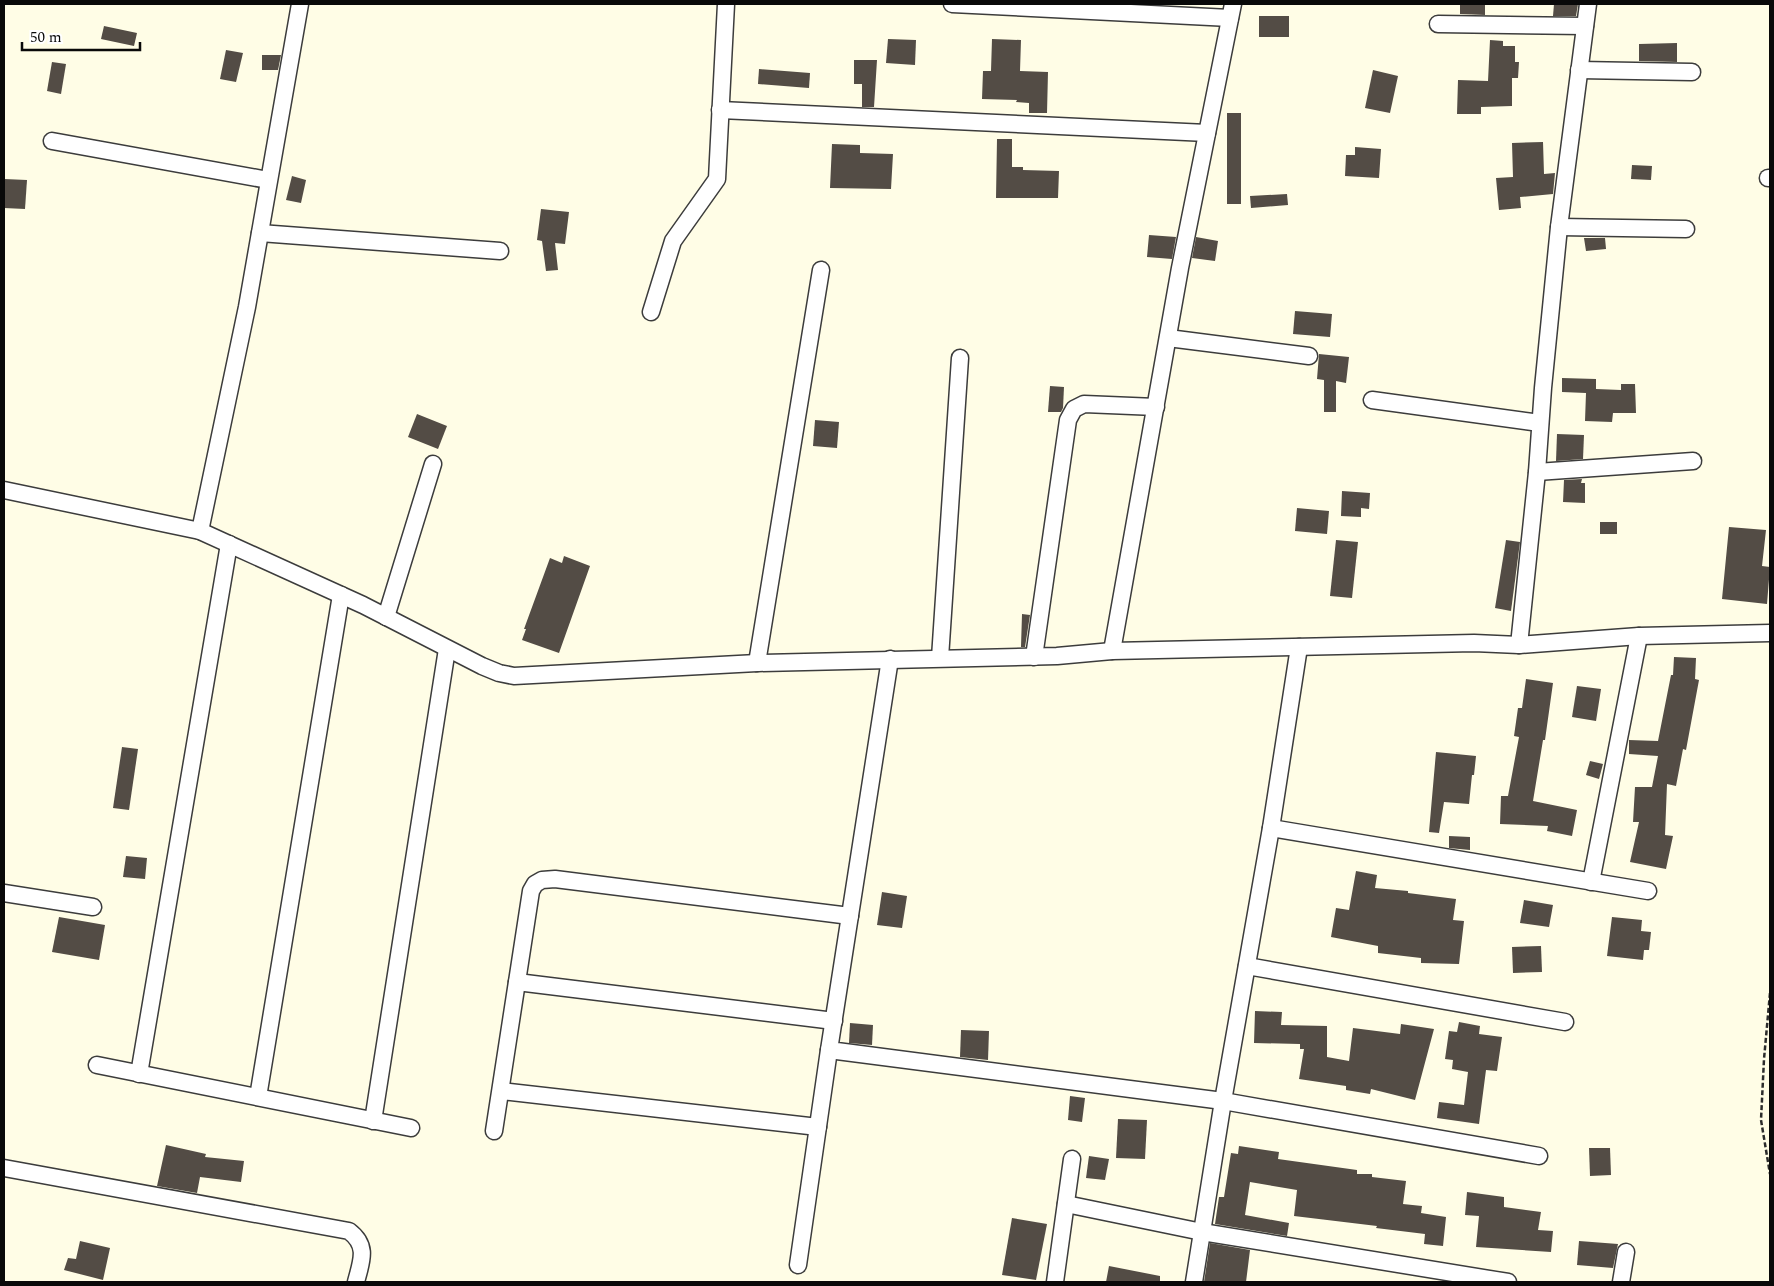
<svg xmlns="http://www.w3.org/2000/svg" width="1774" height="1286" font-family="Spectral,serif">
<rect width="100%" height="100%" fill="#fffde6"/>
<g fill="#534c45">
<path d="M1460,4H1485V15L1460,14Z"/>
<path d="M1554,4H1578L1576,16H1553Z"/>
<rect x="1259" y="16" width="30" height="21"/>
<path d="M104,26L137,33L134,46L101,39Z"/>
<path d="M888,39L916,40L915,65L886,63Z"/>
<path d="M992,39L1021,40L1020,71L1048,72L1047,113H1029V103L1016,102L1017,100L982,99L983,71H991Z"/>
<path d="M1490,40L1503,41V46H1515V62H1519L1518,78H1512V106L1481,107V114H1457L1458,80L1488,81Z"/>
<path d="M1677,43V62L1639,61V44Z"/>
<path d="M226,50L243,53L236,82L220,79Z"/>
<path d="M262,55H281L278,70H262Z"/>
<path d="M854,60H877L874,107H862V84H854Z"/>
<path d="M52,62L66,64L61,94L47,91Z"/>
<path d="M759,69L810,73L809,88L758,84Z"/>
<path d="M1373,70L1398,76L1390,113L1365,108Z"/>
<rect x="1227" y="113" width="14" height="91"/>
<path d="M997,139H1012V167H1023V170L1059,171L1058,198H996Z"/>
<path d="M1543,142L1544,174L1555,173L1553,194L1520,197L1521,208L1499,210L1496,178L1513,177L1512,143Z"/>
<path d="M832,144L860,145V153L893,154L891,189L830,188Z"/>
<path d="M1355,147L1381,149L1379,178L1345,176L1346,155H1355Z"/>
<path d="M1632,165L1652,166L1651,180L1631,179Z"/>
<path d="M292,176L306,180L301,203L286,200Z"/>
<path d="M4,179L27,180L25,209L4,208Z"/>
<path d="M1287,194L1288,205L1251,208L1250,196Z"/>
<path d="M541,209L569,212L565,244L555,243L558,270L546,271L542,241L537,240Z"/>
<path d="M1149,235L1176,237L1172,259L1147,257Z"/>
<path d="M1196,237L1218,241L1215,261L1192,258Z"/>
<path d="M1584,238H1605L1606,249L1586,251Z"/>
<path d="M1295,311L1332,314L1330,337L1293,334Z"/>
<path d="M1319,354L1349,357L1346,383L1336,381V412H1324V380L1317,379Z"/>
<path d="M1562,378L1596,379V389L1621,390V384H1635L1636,413H1613L1612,422L1585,421L1586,393L1562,392Z"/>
<path d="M1050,386L1064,387L1063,408L1061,412H1048Z"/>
<path d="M417,414L447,426L438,449L408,437Z"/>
<path d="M815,420L839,422L837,448L813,446Z"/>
<path d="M1557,434L1584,435L1583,459L1556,461Z"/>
<path d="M1582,479L1581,483H1585V503L1563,502L1564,480Z"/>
<path d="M1342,491L1370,493L1369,509L1361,508V517L1341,516Z"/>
<path d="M1297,508L1329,511L1327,534L1295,531Z"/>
<rect x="1600" y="522" width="17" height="12"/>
<path d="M1729,527L1766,530L1762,566L1770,567L1767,604L1722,599Z"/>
<path d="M1336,540L1358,542L1352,598L1330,596Z"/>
<path d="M1506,540L1520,542L1511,611L1495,608Z"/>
<path d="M564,556L590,566L559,653L522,640L526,629H524L550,558L562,563Z"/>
<path d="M1022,614L1030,615L1025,647H1021Z"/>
<path d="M1674,657L1696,658L1695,679L1699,680L1686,750L1683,749L1676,786L1667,784L1665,835L1673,836L1666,869L1630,862L1639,822H1633L1635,787H1652L1658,756L1629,754V740L1658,741L1671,675H1673Z"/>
<path d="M1526,679L1553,683L1545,740H1543L1533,801L1577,810L1572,836L1547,831L1548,826L1500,824L1501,796H1508L1519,737L1514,736L1518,708H1522Z"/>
<path d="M1577,686L1601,689L1596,721L1572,717Z"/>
<path d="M122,747L138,749L129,810L113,808Z"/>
<path d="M1436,752L1476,756L1474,775H1472L1469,804L1444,802L1439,833L1429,832Z"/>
<path d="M1590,761L1603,764L1599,779L1586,775Z"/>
<path d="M1449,836L1470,837V850L1449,848Z"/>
<path d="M126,856L147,858L145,879L123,877Z"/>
<path d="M1356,871L1377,875L1375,888L1408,891V893L1456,899L1453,920L1464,921L1459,964L1421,963V958L1378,953V946L1331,937L1336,908L1349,910Z"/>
<path d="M882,892L907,896L902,928L877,925Z"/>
<path d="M1524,900L1553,905L1549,927L1520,923Z"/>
<path d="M59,917L105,925L99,960L52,952Z"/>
<path d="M1612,917L1642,920L1641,931L1651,932L1649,950H1644L1643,960L1607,956Z"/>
<path d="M1541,946L1542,972L1513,973L1512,947Z"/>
<path d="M1255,1011L1282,1012L1281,1025L1327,1026V1057L1349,1061L1353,1028L1400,1034L1401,1024L1434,1029L1415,1100L1371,1089L1370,1094L1346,1090V1086L1299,1079L1304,1049H1300V1044L1254,1043Z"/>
<path d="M1459,1022L1480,1026L1479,1034L1502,1037L1497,1071L1486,1070L1479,1124L1437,1118L1439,1102L1464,1105L1468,1072L1452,1069L1453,1060L1445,1059L1449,1031L1457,1032Z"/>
<path d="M850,1023L873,1025L872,1045L849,1043Z"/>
<path d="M961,1030L989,1031L988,1060L960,1057Z"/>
<path d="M1070,1096L1085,1098L1082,1122L1068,1120Z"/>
<path d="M1118,1119L1147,1120L1145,1159L1116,1158Z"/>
<path d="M166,1145L206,1154L205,1157L244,1161L241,1182L200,1177L197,1193L157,1186Z"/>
<path d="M1239,1146L1279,1152L1278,1159L1357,1170V1174H1372V1177L1406,1181L1403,1204L1422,1206L1421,1213L1446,1217L1443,1246L1424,1244L1425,1234L1376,1228L1377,1226L1294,1216L1297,1190L1250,1182L1245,1215L1289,1223L1287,1236L1215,1224L1219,1197H1224L1231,1153L1238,1154Z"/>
<path d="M1589,1148H1610L1611,1175L1590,1176Z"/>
<path d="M1089,1156L1109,1159L1105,1180L1086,1178Z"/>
<path d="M1467,1192L1504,1197V1207L1541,1212L1538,1230L1553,1231L1551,1252L1476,1247L1479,1216L1465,1215Z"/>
<path d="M1012,1218L1047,1224L1036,1280L1002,1275Z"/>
<path d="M80,1241L110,1248L103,1280L64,1270L68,1258L76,1259Z"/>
<path d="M1579,1241L1618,1244L1613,1268L1577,1265Z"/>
<path d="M1210,1243L1250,1250L1246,1282H1204Z"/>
<path d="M1109,1266L1160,1276V1282H1106Z"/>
</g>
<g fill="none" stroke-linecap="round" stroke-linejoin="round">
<defs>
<g id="minor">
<path d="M952,4L1230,18"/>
<path d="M1438,24L1585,26"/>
<path d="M1579,70L1692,72"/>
<path d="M720,110L1207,133"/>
<path d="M52,141L268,180"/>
<path d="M1768,178H1770"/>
<path d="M1559,227L1686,229"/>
<path d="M260,233L500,251"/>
<path d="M651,312L673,241L717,179L726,4"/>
<path d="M1168,338L1309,356"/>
<path d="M1372,400L1540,423"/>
<path d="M1537,472L1693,461"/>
<path d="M4,490L200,531L363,605L482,666L499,673L514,676L757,663L1057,656L1112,651L1474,643L1519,645L1639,636L1770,633"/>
<path d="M200,531L247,307L300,4"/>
<path d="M386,617L433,464"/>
<path d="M1519,645L1537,472L1543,388L1559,227L1588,4"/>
<path d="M1112,651L1180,268L1233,4"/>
<path d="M1034,657L1068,420L1074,409L1084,404L1156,407"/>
<path d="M940,658L960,358"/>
<path d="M890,659L829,1050L1223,1101L1539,1156"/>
<path d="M757,663L821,270"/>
<path d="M1271,828L1648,891"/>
<path d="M1591,882L1639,636"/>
<path d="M4,893L93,907"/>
<path d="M1247,966L1565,1022"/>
<path d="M517,982L834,1021"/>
<path d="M97,1065L411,1128"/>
<path d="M139,1074L229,544"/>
<path d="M501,1091L818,1127"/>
<path d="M258,1097L341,595"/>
<path d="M373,1121L447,649"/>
<path d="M494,1131L531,891L535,884L542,880L555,879L850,916"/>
<path d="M4,1168L349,1231C369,1246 361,1262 356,1282"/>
<path d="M1066,1204L1202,1232L1508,1282"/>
<path d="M798,1265L829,1050"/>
<path d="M1055,1282L1072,1159"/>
<path d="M1194,1282L1223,1101L1271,828L1299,647"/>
<path d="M1621,1282L1626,1252"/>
</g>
</defs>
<use href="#minor" stroke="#3c3c3c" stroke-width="19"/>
<path stroke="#2b2b2b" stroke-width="2.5" stroke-dasharray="5 2.5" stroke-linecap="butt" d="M1770,993L1764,1059L1761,1120L1770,1174"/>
<use href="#minor" stroke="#fff" stroke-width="16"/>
</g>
<rect width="1774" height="1286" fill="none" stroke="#090909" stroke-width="10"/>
<path d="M22 42v8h118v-8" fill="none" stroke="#090909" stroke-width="2.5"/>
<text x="30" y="42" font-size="15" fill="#090909" stroke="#ffffff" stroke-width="4" paint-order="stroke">50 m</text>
</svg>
